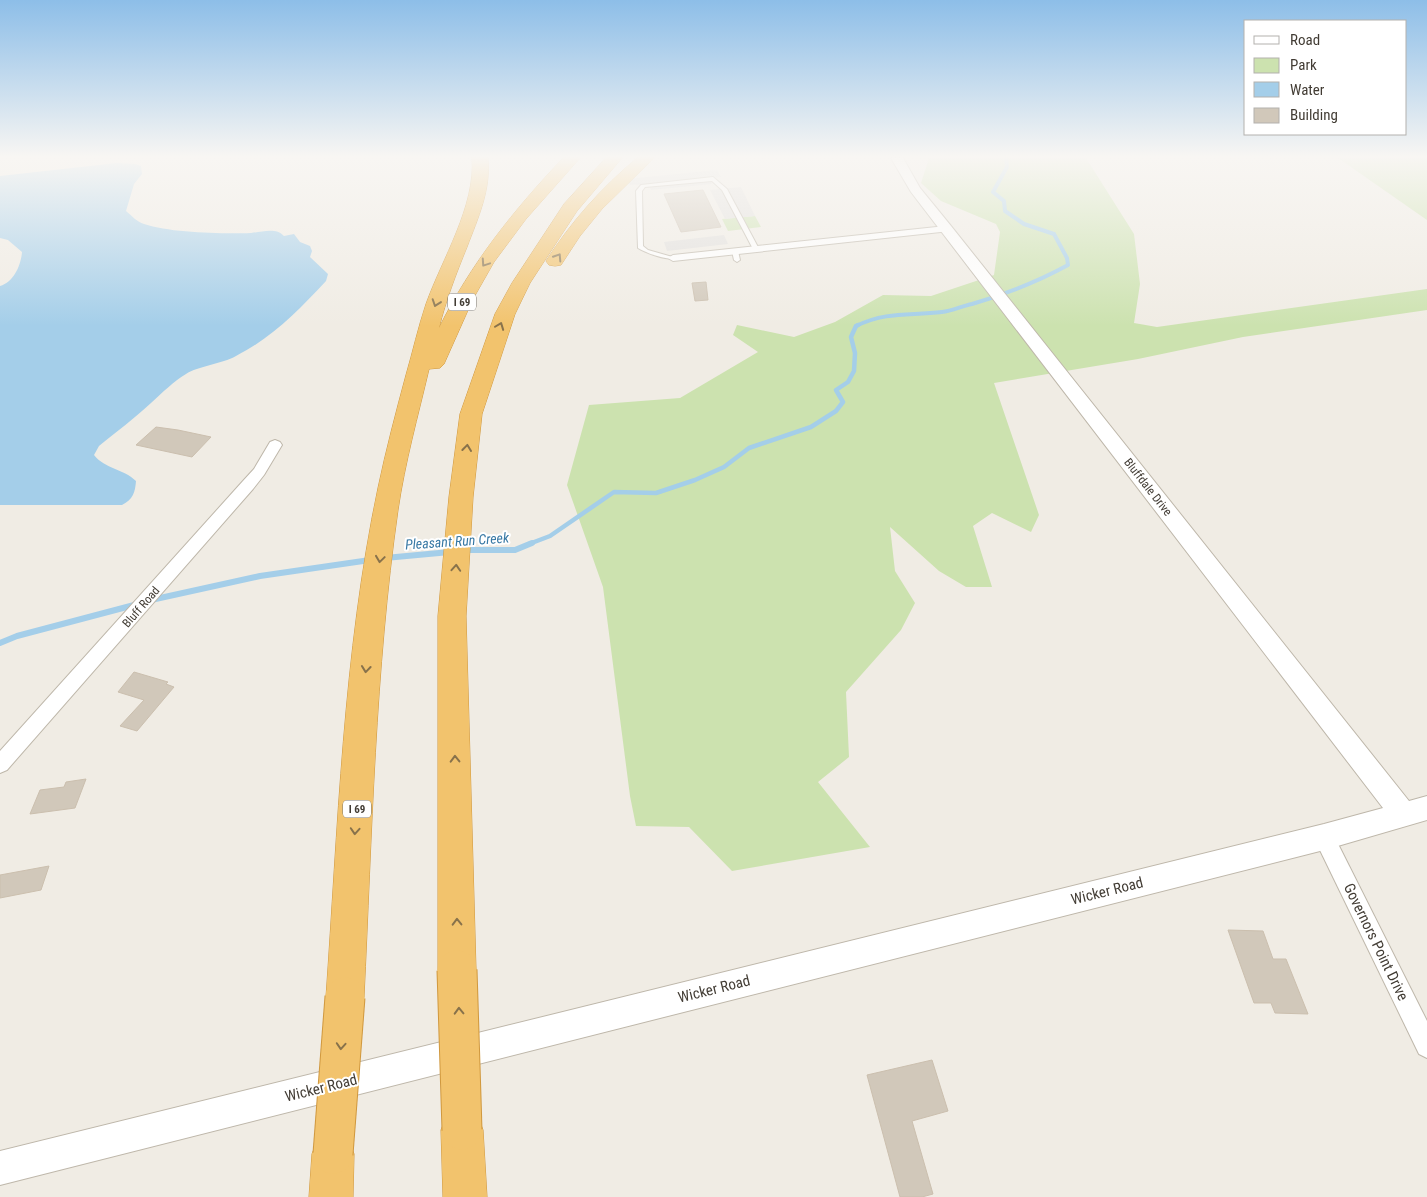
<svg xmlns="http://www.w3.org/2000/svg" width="1427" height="1197" font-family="'Roboto Condensed',sans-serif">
<rect width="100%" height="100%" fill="#f0ece4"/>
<g fill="#cce2af">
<path d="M929,158H1086L1134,234L1140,284L1134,323L1157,327L1427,289V310L1243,337L1138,359L994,383L1039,515L1031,532L992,513L973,526L992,587H966L939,571L890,527L895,571L915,603L901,630L846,692L849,757L818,782L870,847L732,871L689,827L636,826L630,796L603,587L567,485L589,405L680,398L758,352L733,335L737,325L794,337L835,322L883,295L931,296L994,275L1000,232L996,224L941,201L921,183Z"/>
<path d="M1338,158H1427V220Z"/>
<path d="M755,216L761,227L728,231L722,219Z"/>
</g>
<g fill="#e1dfdc">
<path d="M717,170L721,177L709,178L712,184L651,190L648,184L630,185L627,179Z"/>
<path d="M741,187L755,216L725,219L710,190Z"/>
<path d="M724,235L728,244L667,251L664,242Z"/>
</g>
<path fill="#a4cee9" d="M117,163L135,164L141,166L142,174L134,184L126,211C132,216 137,222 144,224C171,233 223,234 251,233C262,232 276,227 284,236L294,234L300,242L310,246L312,251L310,257L328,274L326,281C298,311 273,337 236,356C222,364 198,366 186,374C173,382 163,392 151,403C135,418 116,432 99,446L94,455C105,469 124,469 136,481C135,493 133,499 122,505H0V286C14,282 21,265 22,252L8,240L0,238V176Z"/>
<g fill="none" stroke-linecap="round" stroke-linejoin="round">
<path stroke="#a4cee9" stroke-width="4" d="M856,326C887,311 910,316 942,312C952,311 962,306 972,304C1006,294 1037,282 1068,265L1067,258L1054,234L1024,224L1005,211L1004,201L993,192L1007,167L1006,158"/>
<path stroke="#a4cee9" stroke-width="4.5" d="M529,544L550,536L614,492L656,493L695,480L724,467L749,448L811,427L836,411L843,402L836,390L848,382L854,371L855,353L851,337L856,326L858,325"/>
<g stroke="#a4cee9" stroke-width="6">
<path d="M464,550H515L532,543"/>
<path d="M385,558L450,552"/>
<path d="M151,600L260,576L370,560"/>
<path d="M0,643L17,636L138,604"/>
</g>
</g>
<g fill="#d1c8ba" stroke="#cbbfae">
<path d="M703,190L721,227L681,232L664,194Z"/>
<path d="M706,282L708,300L695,301L692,283Z"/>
<path d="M156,427L178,430L211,437L192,457L136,445Z"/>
<path d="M134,672L168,682L166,684L174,687L137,731L120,726L144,700L118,692Z"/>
<path d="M86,779L75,808L30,814L40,790L64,787L66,782Z"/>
<path d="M49,866L41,890L0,898V875Z"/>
<path d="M1228,930L1263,931L1273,959H1286L1308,1014L1275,1013L1271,1003H1254Z"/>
<path d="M932,1060L948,1111L912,1121L933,1194L922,1197H900L867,1075Z"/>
</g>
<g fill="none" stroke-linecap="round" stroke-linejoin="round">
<defs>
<g id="service">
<path d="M713,177L727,189L759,249L758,250L753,249L722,190L712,181L645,187L642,191L643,246L648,250L676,258C668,261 646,253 638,248L636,191L641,185Z"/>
<path d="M735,249L738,251L740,260L737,262L734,260L732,251Z"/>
</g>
<g id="minor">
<path d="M946,226L950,227V231L673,261L668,258L673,255Z"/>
<path d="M275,440L280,442L282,445L264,475L253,489L7,770L0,773V751L243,481L254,469L270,442Z"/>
<path d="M1324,827L1331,830L1427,1021V1058L1419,1054L1317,844L1314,837L1317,830Z"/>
</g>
<path id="tertiary" d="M891,158H903L920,188L951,226L1409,801L1427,796V820L1324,850L0,1185V1151L1324,824L1383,808L911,192Z"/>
<g id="motorway">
<path d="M472,158H488C491,190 478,218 467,247C456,274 446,300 439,328C471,263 514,210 563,158H580L526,219L494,262L473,299L444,364L440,368L429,369C418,416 405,462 398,510C375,671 372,834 364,997L359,1011L345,1016L331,1011L326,997C338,828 343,654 378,488C386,450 396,412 406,375C413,351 418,328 426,304C442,259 476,206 472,158Z"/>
<path d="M606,158H622L577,211L530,283L515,314L482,414L473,497L466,616L476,970L470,983L457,989L444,983L438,970V616L449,497L460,414L495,314L512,283L564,204Z"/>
<path d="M637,158H654L602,209L580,236L561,265L555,266L549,265L546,261C571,222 601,188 637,158Z"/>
<path d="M462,1109L477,1115L483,1130L487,1197H443L441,1130L447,1115Z"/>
<path d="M333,1133L348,1139L354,1154L353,1197H309L312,1154L318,1139Z"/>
</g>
</defs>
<use href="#service" stroke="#beb7aa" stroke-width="2"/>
<use href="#minor" stroke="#beb7aa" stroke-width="2"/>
<use href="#tertiary" stroke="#beb7aa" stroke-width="2"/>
<use href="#motorway" stroke="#d0983e" stroke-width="1"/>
<use href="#service" fill="#fff" fill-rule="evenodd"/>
<use href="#minor" fill="#fff" fill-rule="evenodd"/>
<use href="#tertiary" fill="#fff" fill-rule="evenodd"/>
<use href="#motorway" fill="#f2c36d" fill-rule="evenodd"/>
<defs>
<g id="motorway-bridge">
<path d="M457,970L462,1130"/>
<path d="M333,1154L345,997"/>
</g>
</defs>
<use href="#motorway-bridge" stroke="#d0983e" stroke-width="41" stroke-linecap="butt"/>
<use href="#motorway-bridge" stroke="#f2c36d" stroke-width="39"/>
</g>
<defs><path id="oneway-chevron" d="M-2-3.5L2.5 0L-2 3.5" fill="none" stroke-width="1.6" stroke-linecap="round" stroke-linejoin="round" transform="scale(1.25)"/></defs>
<g stroke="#88724b">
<use href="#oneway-chevron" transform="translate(558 257) rotate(-57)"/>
<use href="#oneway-chevron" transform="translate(485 263) rotate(124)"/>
<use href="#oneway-chevron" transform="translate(436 303) rotate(109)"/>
<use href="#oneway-chevron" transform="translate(500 326) rotate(-69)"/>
<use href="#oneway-chevron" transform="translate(467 448) rotate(-83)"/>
<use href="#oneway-chevron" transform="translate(380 559) rotate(98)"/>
<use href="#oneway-chevron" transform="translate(456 568) rotate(-86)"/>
<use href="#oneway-chevron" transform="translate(366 669) rotate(96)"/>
<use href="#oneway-chevron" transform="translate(455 759) rotate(-91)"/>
<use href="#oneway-chevron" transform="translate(355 831) rotate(94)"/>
<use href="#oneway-chevron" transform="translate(457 922) rotate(-91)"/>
<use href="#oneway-chevron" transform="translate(459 1011) rotate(-92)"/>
<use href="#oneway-chevron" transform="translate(341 1046) rotate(94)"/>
</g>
<linearGradient id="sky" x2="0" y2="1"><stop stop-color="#8dbee8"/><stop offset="0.48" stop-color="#f8f6f3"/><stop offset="1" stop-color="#f8f6f3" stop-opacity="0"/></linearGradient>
<rect width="1427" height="326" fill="url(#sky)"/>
<g text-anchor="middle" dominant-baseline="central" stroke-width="4" stroke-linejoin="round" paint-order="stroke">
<g fill="#fff" stroke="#7b7671" stroke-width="1">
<rect x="448" y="293.5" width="28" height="17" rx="4"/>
<rect x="343" y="800.5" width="28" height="17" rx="4"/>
</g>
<g font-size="11" font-weight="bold" fill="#423c34">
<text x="462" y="302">I 69</text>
<text x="357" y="809">I 69</text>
</g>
<g font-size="12" fill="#423c34" stroke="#fff">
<text transform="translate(1148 487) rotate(52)">Bluffdale Drive</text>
<text transform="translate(141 607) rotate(-49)">Bluff Road</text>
</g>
<g font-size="14" font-style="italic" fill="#3778a4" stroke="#fff">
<text transform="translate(457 541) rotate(-4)">Pleasant Run Creek</text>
</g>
<g font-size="15" fill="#423c34" stroke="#fff">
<text transform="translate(1107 891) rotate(-14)">Wicker Road</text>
<text transform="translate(1376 942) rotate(64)">Governors Point Drive</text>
<text transform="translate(714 989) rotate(-14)">Wicker Road</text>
<text transform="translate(321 1088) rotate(-14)">Wicker Road</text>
</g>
</g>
<rect x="1244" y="20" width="162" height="115" fill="#ffffff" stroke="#b3b1ae"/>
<rect x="1254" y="36" width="25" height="8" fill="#ffffff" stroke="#b3b1ae"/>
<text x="1290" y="45" font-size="15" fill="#423c34">Road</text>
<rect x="1254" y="58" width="25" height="15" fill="#cce2af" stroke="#b3b1ae"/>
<text x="1290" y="70" font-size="15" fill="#423c34">Park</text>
<rect x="1254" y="82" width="25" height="15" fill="#a4cee9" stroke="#b3b1ae"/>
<text x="1290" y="95" font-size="15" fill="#423c34">Water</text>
<rect x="1254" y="108" width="25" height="15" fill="#d1c8ba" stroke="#b3b1ae"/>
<text x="1290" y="120" font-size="15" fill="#423c34">Building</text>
</svg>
